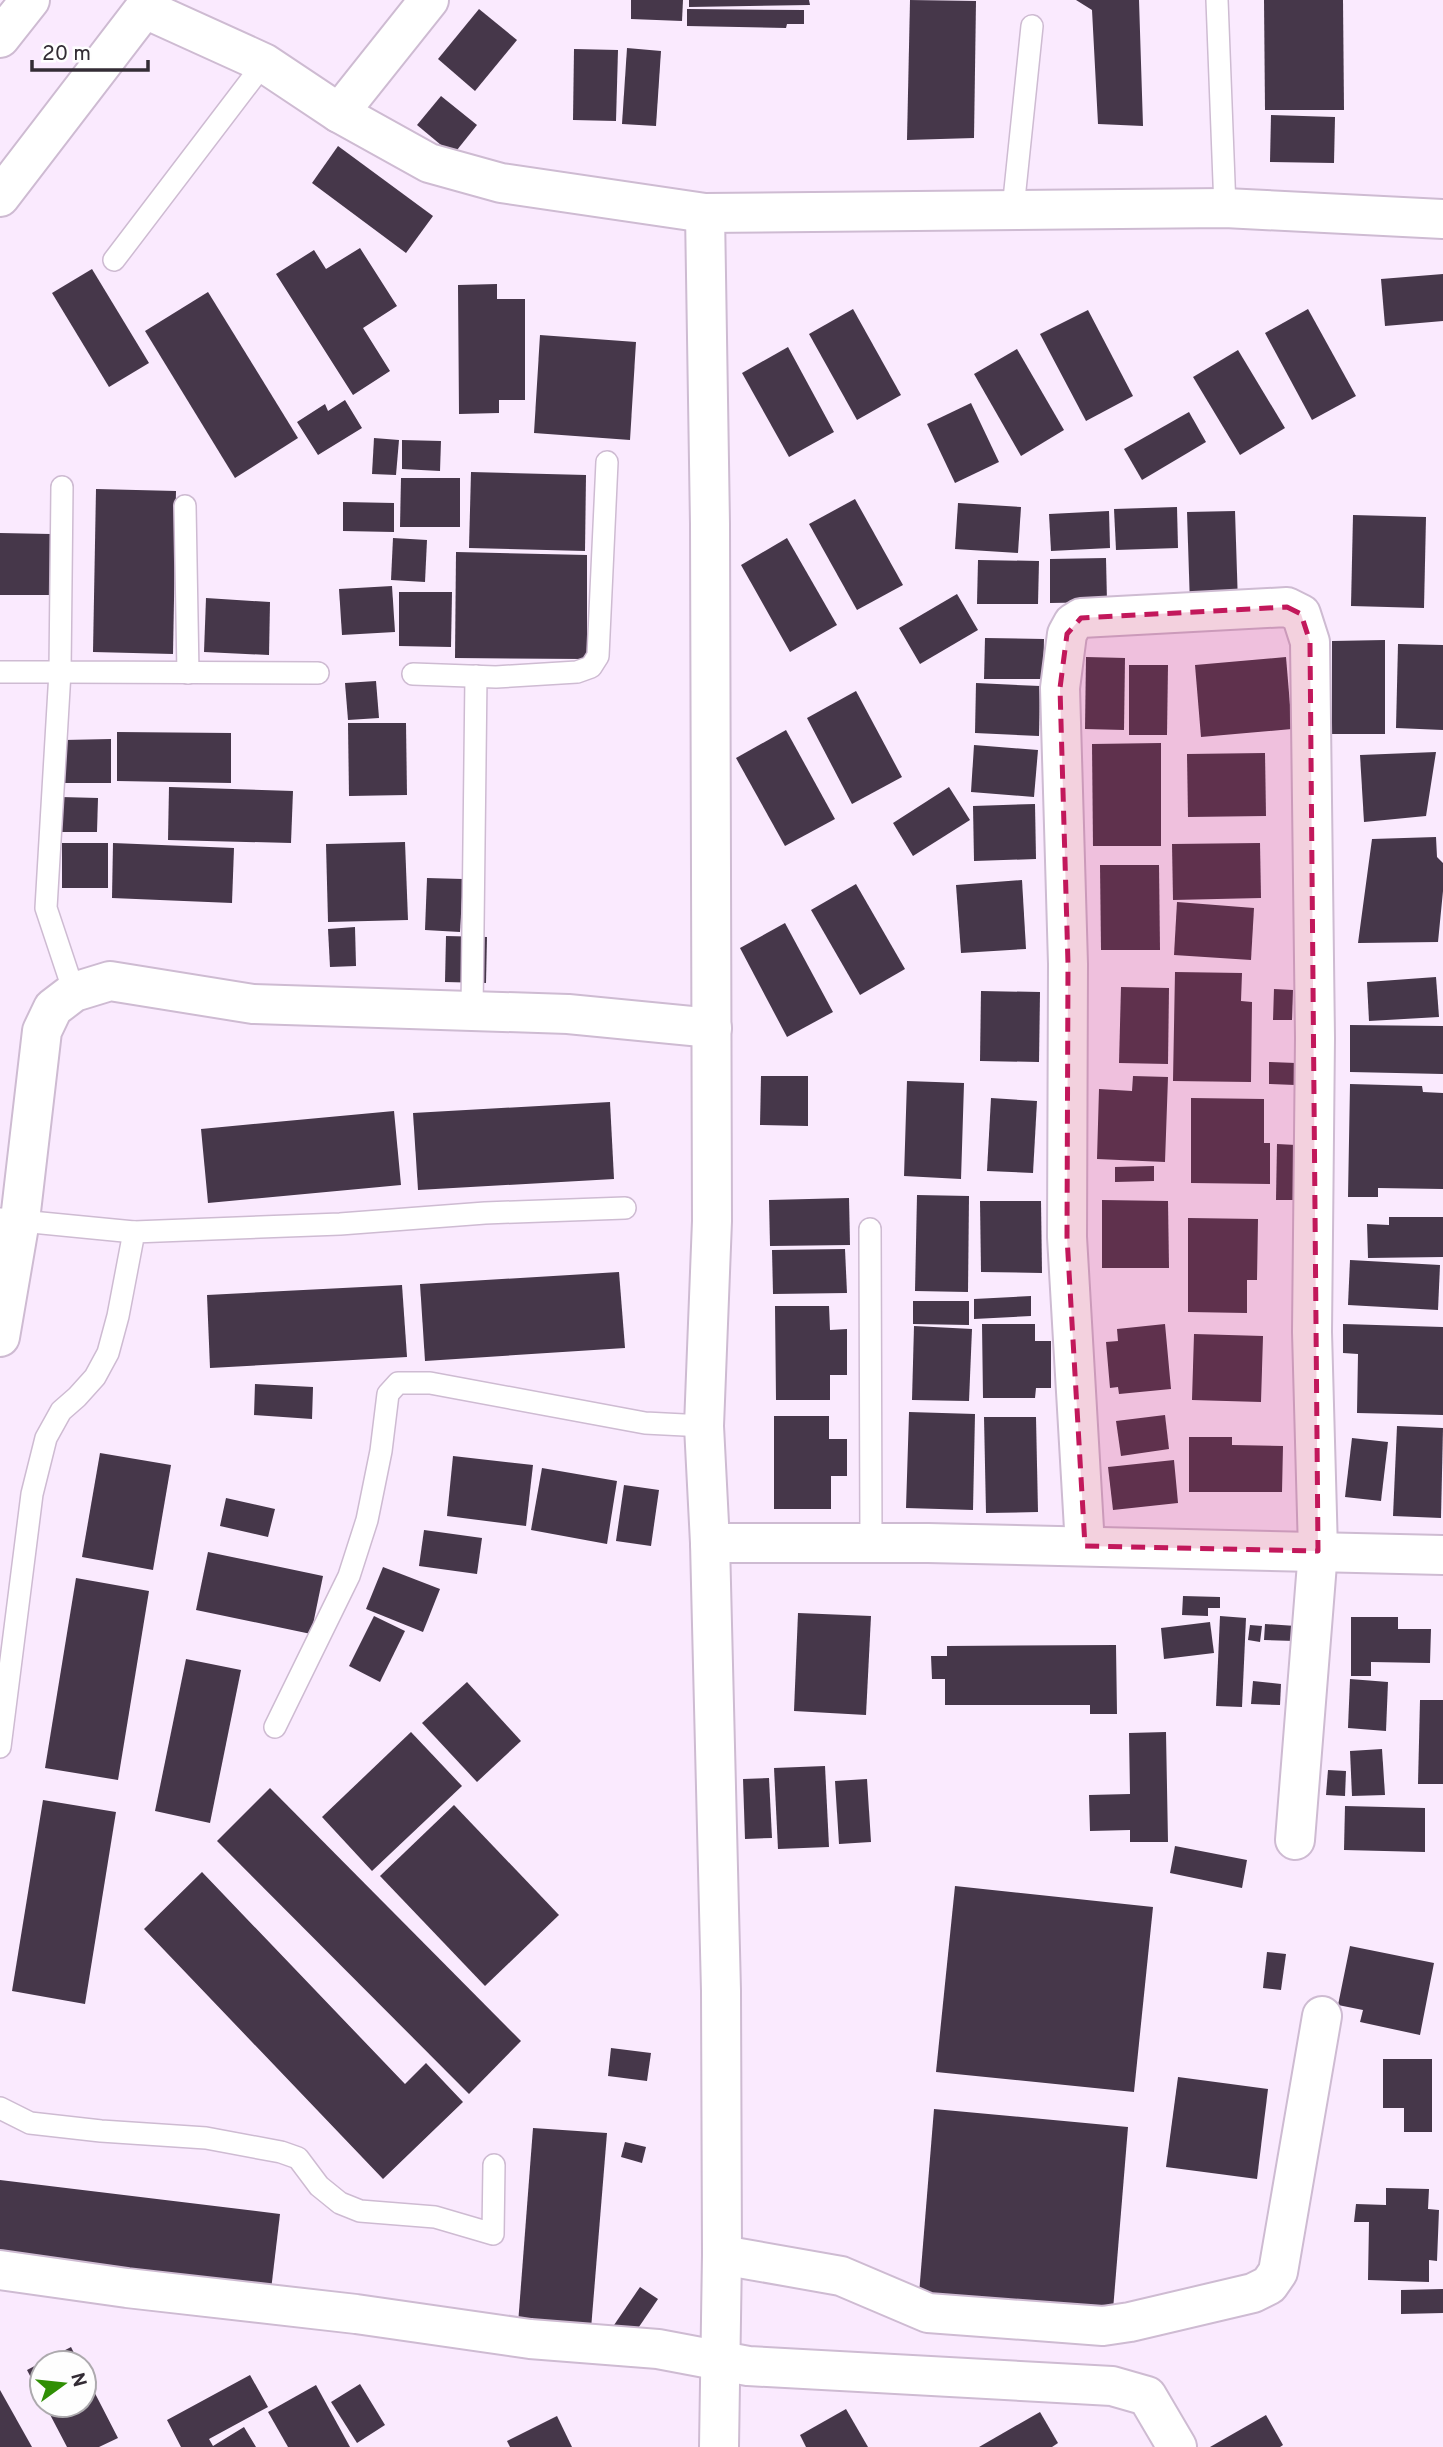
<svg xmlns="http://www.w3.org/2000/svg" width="1443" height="2447" font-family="Overpass,sans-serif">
<rect width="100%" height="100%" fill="#faeafe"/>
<g fill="#46374a">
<path d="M631,0H683L682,21L631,19Z"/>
<path d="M689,0H809L810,5L689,7Z"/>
<path d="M910,0L976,1L974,138L907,140Z"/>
<path d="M1076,0H1139L1143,126L1098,124L1092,10Z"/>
<path d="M1264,0H1343L1344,110H1265Z"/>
<path d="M479,9L517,40L475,91L438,59Z"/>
<path d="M687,9L804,10V24H787L786,28L687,26Z"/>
<path d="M627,48L661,51L656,126L622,124Z"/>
<path d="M574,49L618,50L616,121L573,120Z"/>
<path d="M441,96L477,125L453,155L417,125Z"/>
<path d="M1271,115L1335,117L1334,163L1270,162Z"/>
<path d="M338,146L433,216L406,253L312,183Z"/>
<path d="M360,248L397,306L363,328L390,371L353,395L276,274L314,250L326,269Z"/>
<path d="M92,269L149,363L109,387L52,293Z"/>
<path d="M1443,274V321L1385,326L1381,279Z"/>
<path d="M497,284V299H525V400H499V413L459,414L458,285Z"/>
<path d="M208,292L298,438L235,478L145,331Z"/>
<path d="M853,309L901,395L857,420L809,334Z"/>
<path d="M1308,309L1356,396L1312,420L1265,333Z"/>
<path d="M1088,310L1133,396L1086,421L1040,334Z"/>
<path d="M540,335L636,342L630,440L534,433Z"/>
<path d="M788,347L834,432L789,457L742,373Z"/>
<path d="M1017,349L1064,430L1021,456L974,374Z"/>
<path d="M1238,350L1285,428L1240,455L1193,377Z"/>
<path d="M345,400L362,428L318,455L297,422L325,404L328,411Z"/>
<path d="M971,403L999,462L955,483L927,424Z"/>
<path d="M1189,412L1206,442L1142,480L1124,449Z"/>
<path d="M374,438L399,440L396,475L372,474Z"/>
<path d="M402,440L441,441L440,471L402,469Z"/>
<path d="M471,472L586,475L585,551L469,548Z"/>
<path d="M401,478H460V527H400Z"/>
<path d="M96,489L176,491L173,654L93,652Z"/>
<path d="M855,499L903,585L857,610L809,524Z"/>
<path d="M343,502L394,503V532L343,531Z"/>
<path d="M958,503L1021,507L1018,553L955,549Z"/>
<path d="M1177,507L1178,548L1116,550L1114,509Z"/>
<path d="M1109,511L1110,548L1051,551L1049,514Z"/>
<path d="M1235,511L1238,604L1190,605L1187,512Z"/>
<path d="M1353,515L1426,517L1424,608L1351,606Z"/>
<path d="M0,533L51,534V595H0Z"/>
<path d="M393,538L427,540L425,582L391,580Z"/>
<path d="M787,538L837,625L790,652L741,565Z"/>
<path d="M456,552L587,555V659L455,658Z"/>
<path d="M1106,558L1107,602L1050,603V559Z"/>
<path d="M978,560L1039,561L1038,604H977Z"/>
<path d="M392,586L395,632L342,635L339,589Z"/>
<path d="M399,592H452L451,647L399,646Z"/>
<path d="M957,594L978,630L920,664L899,628Z"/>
<path d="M206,598L270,602L269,655L204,652Z"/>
<path d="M985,638L1044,639L1043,679H984Z"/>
<path d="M1385,640V734H1332V641Z"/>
<path d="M1398,644L1443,645V730L1396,728Z"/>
<path d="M1086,657L1125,658L1124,730L1085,729Z"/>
<path d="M1286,657L1292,729L1201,737L1195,665Z"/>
<path d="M1129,665H1168L1167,735H1129Z"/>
<path d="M376,681L379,718L348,720L345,683Z"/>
<path d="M976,683L1040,686L1039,736L975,733Z"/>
<path d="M856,691L902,777L852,804L807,718Z"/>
<path d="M348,723H406L407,795L349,796Z"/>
<path d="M786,730L835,819L785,846L736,758Z"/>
<path d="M117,732L231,733V783L117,781Z"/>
<path d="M111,739V783H64V740Z"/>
<path d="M1161,743V846H1093L1092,744Z"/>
<path d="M974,745L1038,750L1034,797L971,792Z"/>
<path d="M1436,752L1426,816L1364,822L1360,755Z"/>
<path d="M1265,753L1266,816L1188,817L1187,754Z"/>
<path d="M169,787L293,791L291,843L168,840Z"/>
<path d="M949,787L970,820L913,856L893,823Z"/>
<path d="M61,797L98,798L97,832H61Z"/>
<path d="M1035,804L1036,859L974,861L973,806Z"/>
<path d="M1436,837L1437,857L1443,863V891L1438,942L1358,943L1372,839Z"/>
<path d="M405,842L408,920L328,922L326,844Z"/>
<rect x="62" y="843" width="46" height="45"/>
<path d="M113,843L234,848L232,903L112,898Z"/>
<path d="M1260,843L1261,898L1173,900L1172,844Z"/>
<path d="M1100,865H1159L1160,950H1101Z"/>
<path d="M427,878L463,879L460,932L425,930Z"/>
<path d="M1022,880L1026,949L961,953L956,885Z"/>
<path d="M856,884L905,969L860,995L811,910Z"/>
<path d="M1177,902L1254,908L1251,960L1174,955Z"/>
<path d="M785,923L833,1012L787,1037L740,948Z"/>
<path d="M355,927L356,966L330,967L328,929Z"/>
<path d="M446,936L487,937L486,983L445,982Z"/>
<path d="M1175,972L1242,973L1241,1001L1252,1002L1251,1082L1173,1081Z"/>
<path d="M1436,977L1439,1017L1369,1021L1367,982Z"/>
<path d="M1121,987L1169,988L1168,1064L1119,1063Z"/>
<path d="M1274,989L1293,990L1292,1020H1273Z"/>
<path d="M981,991L1040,992L1039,1062L980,1061Z"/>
<path d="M1350,1025L1443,1026V1074L1350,1072Z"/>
<path d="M1269,1062L1296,1063L1295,1085L1269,1084Z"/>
<path d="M761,1076H808V1126L760,1125Z"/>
<path d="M1133,1076L1168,1077L1165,1162L1097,1159L1099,1089L1132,1091Z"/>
<path d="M907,1081L964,1083L961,1179L904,1176Z"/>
<path d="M1350,1084L1422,1086L1423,1092L1443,1093V1189L1378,1188V1197H1348Z"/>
<path d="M991,1098L1037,1101L1033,1173L987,1171Z"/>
<path d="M1191,1098L1264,1099V1143H1270V1184L1191,1183Z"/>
<path d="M610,1102L614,1179L418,1190L413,1113Z"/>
<path d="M394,1111L401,1185L208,1203L201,1129Z"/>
<path d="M1277,1144L1296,1145V1200H1276Z"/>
<path d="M1154,1166V1181L1115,1182V1167Z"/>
<path d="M917,1195L969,1196L968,1292L915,1291Z"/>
<path d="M849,1198L850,1245L770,1246L769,1200Z"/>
<path d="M1102,1200L1168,1201L1169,1268H1102Z"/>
<path d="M980,1201H1041L1042,1273L981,1272Z"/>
<path d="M1389,1217H1443V1257L1368,1258L1367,1224L1389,1225Z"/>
<path d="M1188,1218L1258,1219L1257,1280H1247V1313L1188,1312Z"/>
<path d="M845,1249L847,1293L773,1294L772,1250Z"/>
<path d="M1350,1260L1440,1265L1438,1310L1348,1305Z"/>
<path d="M619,1272L625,1348L425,1361L420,1284Z"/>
<path d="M402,1285L407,1357L210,1368L207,1295Z"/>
<path d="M1031,1296V1316L974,1319V1299Z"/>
<path d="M913,1301H969V1325L913,1324Z"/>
<path d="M775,1306H829L830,1330L847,1329V1375H830V1400H776Z"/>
<path d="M982,1324H1035V1341H1051V1388H1036L1035,1398H983Z"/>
<path d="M1165,1324L1171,1389L1119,1394L1118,1387L1110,1388L1106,1342L1118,1341L1117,1329Z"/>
<path d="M1343,1324L1443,1327V1415L1357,1413L1358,1354L1343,1353Z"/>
<path d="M914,1326L972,1329L969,1401L912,1400Z"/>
<path d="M1194,1334L1263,1336L1261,1402L1192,1400Z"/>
<path d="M255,1384L313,1387L312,1419L254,1415Z"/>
<path d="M909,1412L975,1414L973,1510L906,1508Z"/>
<path d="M1165,1415L1169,1449L1121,1456L1116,1421Z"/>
<path d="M774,1416H829V1439H847V1476H831V1509H774Z"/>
<path d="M984,1417H1036L1038,1512L986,1513Z"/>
<path d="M1397,1426L1443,1428L1441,1518L1393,1516Z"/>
<path d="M1189,1437H1232V1445L1283,1446L1282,1492H1189Z"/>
<path d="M1352,1438L1388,1442L1381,1501L1345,1497Z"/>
<path d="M100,1453L171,1465L153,1570L82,1557Z"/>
<path d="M453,1456L533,1465L526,1526L447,1516Z"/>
<path d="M1174,1460L1178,1503L1113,1510L1108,1467Z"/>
<path d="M542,1468L617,1481L607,1544L531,1530Z"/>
<path d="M624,1485L659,1490L651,1546L616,1541Z"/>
<path d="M226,1498L275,1509L268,1537L220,1526Z"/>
<path d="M424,1530L482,1538L477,1574L419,1566Z"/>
<path d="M208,1552L323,1576L311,1634L196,1610Z"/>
<path d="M383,1567L440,1589L423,1632L366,1609Z"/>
<path d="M76,1578L149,1591L118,1780L45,1768Z"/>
<path d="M1183,1596L1220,1597V1608H1208V1616L1182,1615Z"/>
<path d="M798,1613L871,1616L866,1715L794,1711Z"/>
<path d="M374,1616L405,1631L380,1682L349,1666Z"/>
<path d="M1220,1616L1246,1618L1242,1707L1216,1706Z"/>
<path d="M1351,1617H1398V1629H1431L1430,1663L1371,1662V1676H1351Z"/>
<path d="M1210,1622L1214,1653L1164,1659L1161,1628Z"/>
<path d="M1265,1624L1296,1626L1295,1641L1264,1640Z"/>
<path d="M1250,1625L1262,1626L1260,1642L1248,1640Z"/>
<path d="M1116,1645L1117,1714H1090V1705H945V1679H932L931,1656H947V1646Z"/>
<path d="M186,1659L241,1670L210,1823L155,1811Z"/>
<path d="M1350,1679L1388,1682L1386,1731L1348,1728Z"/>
<path d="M1253,1681L1281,1684L1280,1705L1251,1704Z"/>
<path d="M467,1682L521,1741L477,1782L422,1723Z"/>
<path d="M1420,1700H1443V1784H1418Z"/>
<path d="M411,1732L462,1786L372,1871L322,1817Z"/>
<path d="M1166,1732L1168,1842H1130V1830L1090,1831L1089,1795L1130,1794L1129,1733Z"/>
<path d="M1382,1749L1385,1795L1352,1796L1350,1751Z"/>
<path d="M825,1766L829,1847L778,1849L774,1768Z"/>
<path d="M1328,1770L1346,1771L1345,1796L1326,1795Z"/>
<path d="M769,1778L772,1838L745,1839L743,1779Z"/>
<path d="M867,1779L871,1842L839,1844L835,1781Z"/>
<path d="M270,1788L521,2041L469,2094L217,1841Z"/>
<path d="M43,1800L116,1812L85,2004L12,1991Z"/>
<path d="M454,1805L559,1915L485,1986L380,1876Z"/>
<path d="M1345,1806L1425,1808V1852L1344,1850Z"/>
<path d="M1175,1846L1247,1860L1242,1888L1170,1873Z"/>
<path d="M202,1872L405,2084L426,2063L463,2102L383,2179L144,1929Z"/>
<path d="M955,1886L1153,1907L1134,2092L936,2072Z"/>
<path d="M1350,1946L1434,1963L1420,2035L1360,2022L1363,2010L1338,2005Z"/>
<path d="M1267,1952L1286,1954L1281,1990L1263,1988Z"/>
<path d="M611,2048L651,2053L647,2081L608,2076Z"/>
<path d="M1383,2059H1432V2132H1404V2108H1383Z"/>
<path d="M1178,2077L1268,2089L1257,2179L1166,2167Z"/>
<path d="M934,2109L1128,2127L1113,2310L919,2294Z"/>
<path d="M533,2128L607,2133L591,2329L518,2324Z"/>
<path d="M625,2142L646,2147L642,2163L621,2157Z"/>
<path d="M0,2180L280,2214L271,2290L0,2259Z"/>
<path d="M1386,2188L1429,2189L1428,2209L1439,2210L1437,2261L1429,2260V2282L1368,2280L1369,2222H1354L1356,2204L1386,2205Z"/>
<path d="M640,2287L658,2299L630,2340L612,2328Z"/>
<path d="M1443,2289V2313L1401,2314V2290Z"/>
<path d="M71,2347L79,2363H42V2399L27,2370Z"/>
<path d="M84,2372L118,2438L99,2447H67L45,2405H84Z"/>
<path d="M250,2375L268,2407L209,2439L213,2446L244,2427L256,2447H181L167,2420Z"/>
<path d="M360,2384L385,2425L357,2443L331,2402Z"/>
<path d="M316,2385L350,2447H288L268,2412Z"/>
<path d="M0,2390L32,2447H0Z"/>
<path d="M846,2409L868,2447H806L800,2435Z"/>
<path d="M1040,2412L1058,2443L1052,2447H979Z"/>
<path d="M1266,2415L1283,2445L1280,2447H1210Z"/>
<path d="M557,2416L572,2447H510L507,2441Z"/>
</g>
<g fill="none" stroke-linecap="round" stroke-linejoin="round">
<defs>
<g id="lane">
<path d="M1217,0L1225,208"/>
<path d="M1013,209L1032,26"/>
<path d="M114,260L264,63"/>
<path d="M62,487L60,672L318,673"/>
<path d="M185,506L188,673"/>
<path d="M0,672H60L46,908L74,992"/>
<path d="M413,674L496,677L577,672L591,667L598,656L607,462"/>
<path d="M472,1010L476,676"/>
<path d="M0,1219L134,1232"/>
<path d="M870,1229L871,1543"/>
<path d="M275,1727L349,1576L367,1520L381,1451L388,1394L398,1383H430L645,1423L704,1426"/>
<path d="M0,1747L32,1494L46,1438L61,1411L77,1397L95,1377L108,1353L118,1316L134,1232L340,1224L485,1213L625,1208"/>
<path d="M0,2108L30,2123L101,2131L206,2138L281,2152L298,2158L319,2186L340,2203L360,2211L435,2217L493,2234L494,2165"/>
</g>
<g id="street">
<path d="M145,9L264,63L339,113L429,163L501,183L705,213L1225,208L1443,219"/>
<path d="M339,113L429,0"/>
<path d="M705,213L710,524L712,1221L704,1426L710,1543L721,1991L722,2255L719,2447"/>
<path d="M0,1337L20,1220L42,1031L53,1008L74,992L110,981L253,1004L568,1014L712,1028"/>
<path d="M710,1543H928L1443,1555"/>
<path d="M1085,1546L1067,1237L1068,964L1060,688L1067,634L1073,623L1081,618L1287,607L1301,614L1310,642L1315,1038L1312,1332L1318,1551L1295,1840"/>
<path d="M722,2255L841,2276L928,2313L1103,2326L1130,2322L1253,2293L1269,2285L1278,2272L1322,2016"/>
<path d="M0,2270L127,2288L356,2314L530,2339L658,2349L748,2366L1112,2386L1147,2396L1177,2447"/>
</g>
<g id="secondary">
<path d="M0,38L30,0"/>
<path d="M0,197L151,0"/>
</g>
</defs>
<use href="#lane" stroke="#cebbd2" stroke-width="24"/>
<use href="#street" stroke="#cebbd2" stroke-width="42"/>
<use href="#secondary" stroke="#cebbd2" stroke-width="42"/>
<use href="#lane" stroke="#fff" stroke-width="21"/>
<use href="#street" stroke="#fff" stroke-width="38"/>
<use href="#secondary" stroke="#fff" stroke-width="38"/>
</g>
<path fill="#c2185b" fill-opacity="0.2" stroke="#c2185b" stroke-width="5" stroke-dasharray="14 9" stroke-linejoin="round" d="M1287,607L1301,614L1310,642L1318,1551L1085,1546L1067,1237L1068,964L1060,688L1067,634L1081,618Z"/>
<g transform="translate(63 2384) rotate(75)"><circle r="33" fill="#fefefe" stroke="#adaaae" stroke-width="2"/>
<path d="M0-5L12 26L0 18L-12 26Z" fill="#308f05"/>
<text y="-10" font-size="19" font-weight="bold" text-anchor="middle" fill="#332c35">N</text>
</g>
<path d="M32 60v10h116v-10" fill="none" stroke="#332c35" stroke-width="3.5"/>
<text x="42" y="60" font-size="21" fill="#332c35" stroke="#fefefe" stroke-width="5" paint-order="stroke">20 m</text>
</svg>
